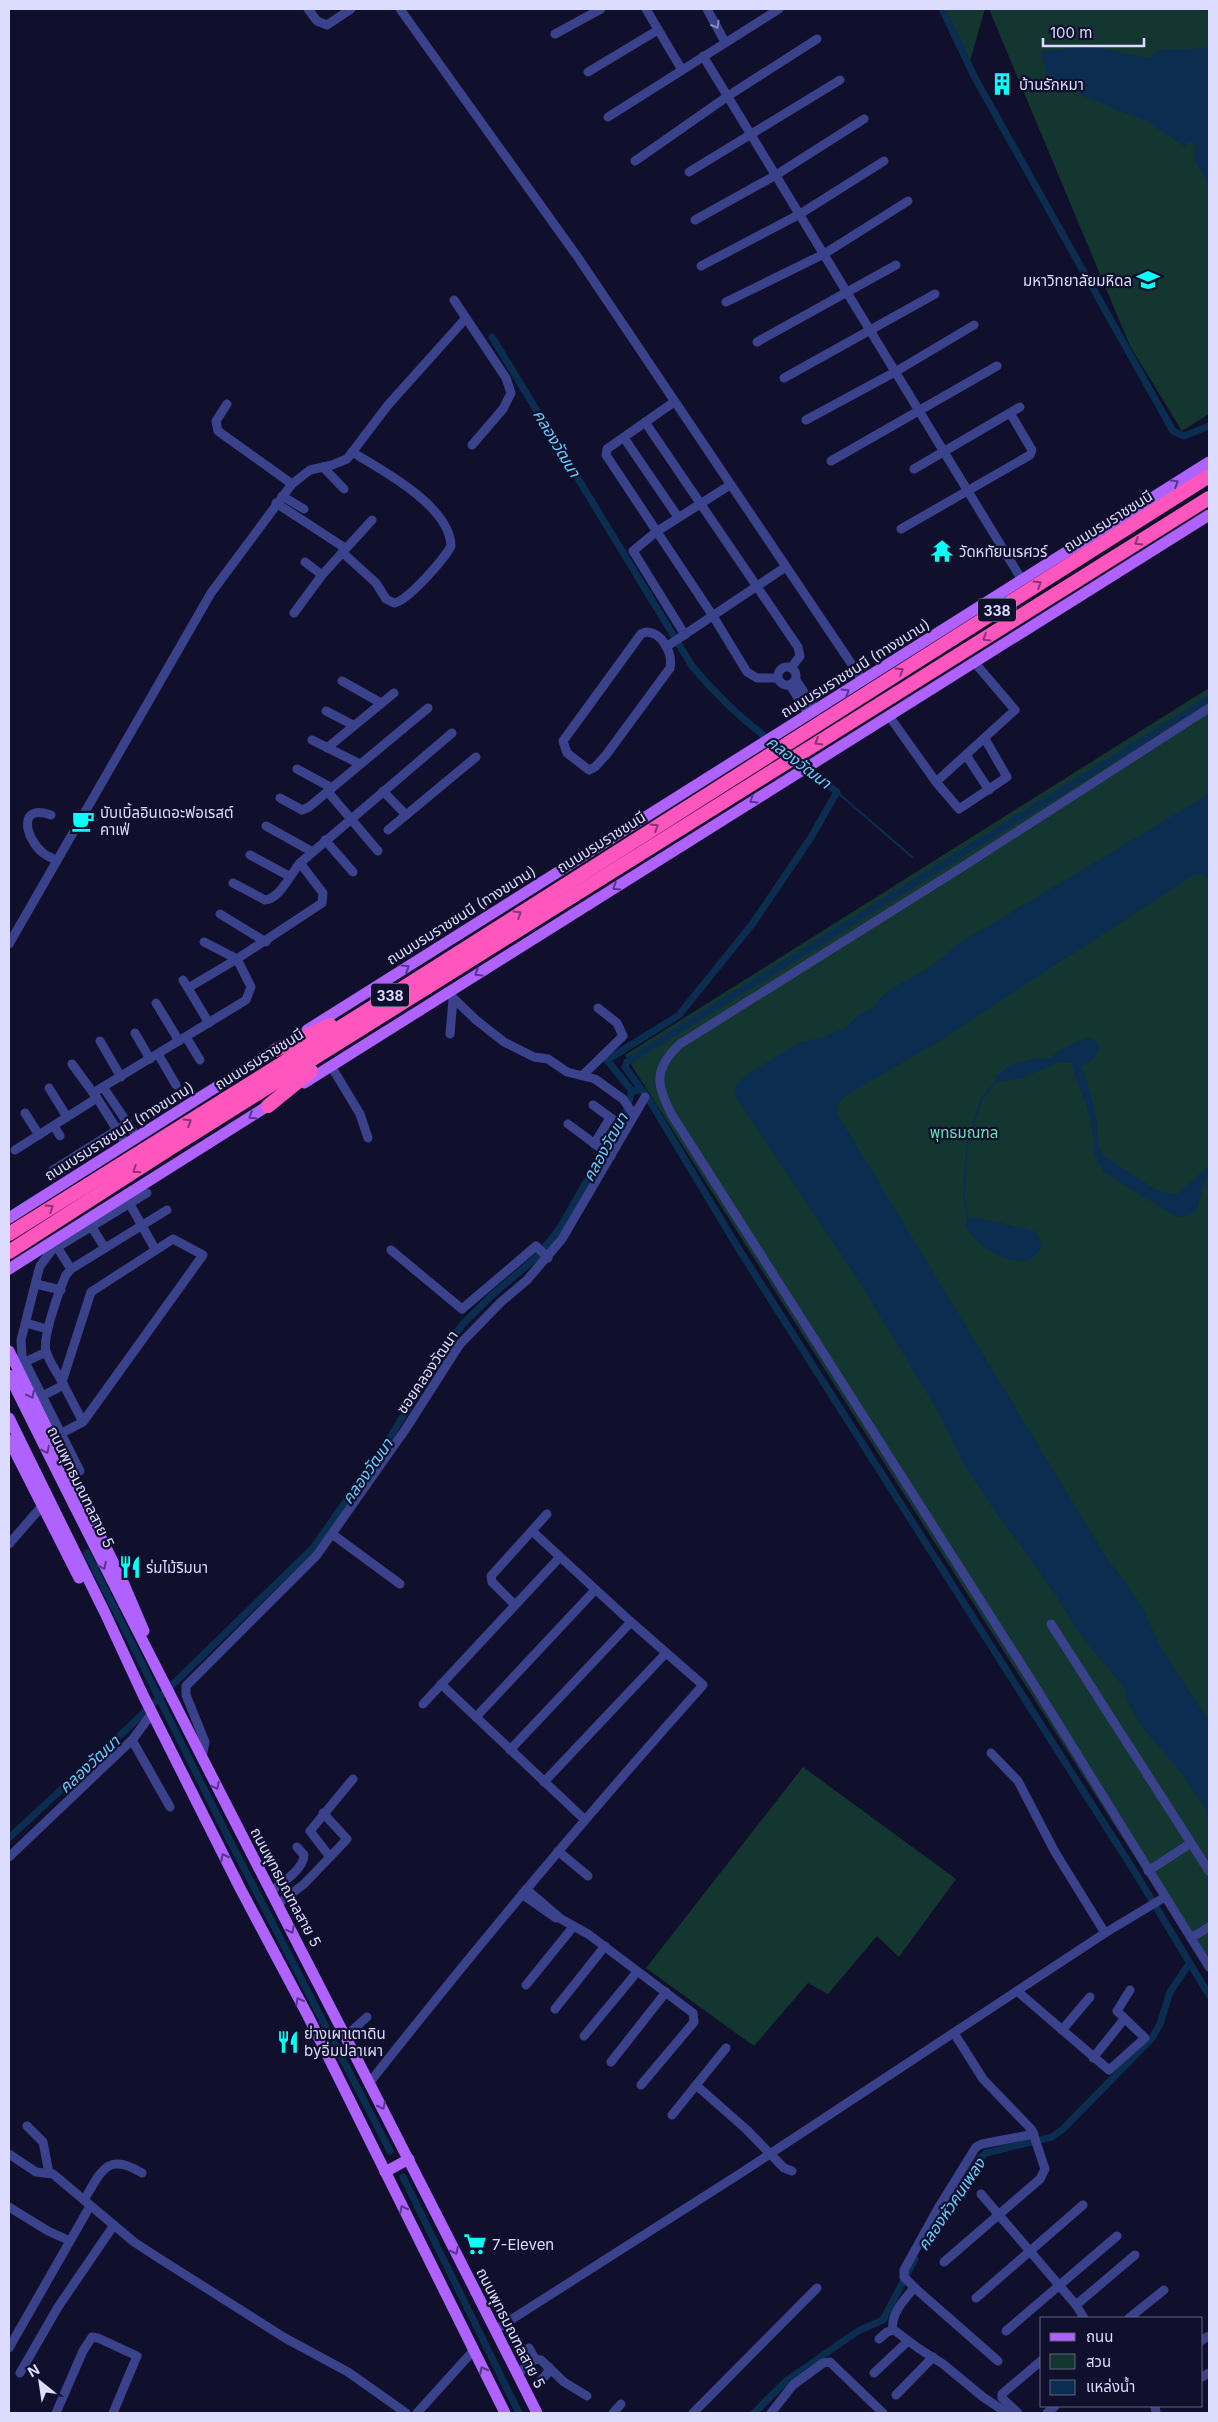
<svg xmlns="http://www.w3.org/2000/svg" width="1218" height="2422" font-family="Inter,'Noto Sans Thai',sans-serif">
<rect width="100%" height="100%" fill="#11102c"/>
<g fill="#133630">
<path d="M941,9H985L970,61Z"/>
<path d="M989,9H1209V414L1182,431L1130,346Z"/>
<path d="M1209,688V1974L625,1055Z"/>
<path d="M803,1767L956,1879L899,1957L877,1936L828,1994L808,1983L754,2046L646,1968Z"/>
</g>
<g fill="#0b2d50">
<path d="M1088,46L1149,58L1159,50L1209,48V186L1195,160V144L1188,141L1185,147L1148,122L1088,98L1047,75L1041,52Z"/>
<path d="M1209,794V877L1200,874L1192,876L936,1043L847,1095L839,1102L836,1112L1106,1557L1140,1603L1160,1646L1209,1722V1822L1204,1807L1181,1772L1142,1727L1129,1704L1124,1688L1080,1634L1056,1595L990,1504L963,1463L939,1413L859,1281L736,1097L734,1090L737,1083L746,1076L797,1043L824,1037L843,1029L862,1013L873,1008L879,999L893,988L926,970L960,943Z"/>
<path d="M1087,1037L1099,1043V1051L1092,1060L1081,1066C1088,1082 1093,1101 1096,1120C1098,1131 1096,1145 1103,1155L1158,1191L1177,1194L1209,1166V1173L1206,1176L1196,1211L1187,1216L1176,1217L1104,1172L1095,1156L1091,1120L1071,1063L1060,1062L1022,1078L999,1082L995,1076L1012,1064L1037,1058H1051L1060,1050Z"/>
<path d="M973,1217C986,1220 999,1222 1012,1226C1029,1230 1041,1227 1041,1249L1029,1261C1000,1262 980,1248 964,1225Z"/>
</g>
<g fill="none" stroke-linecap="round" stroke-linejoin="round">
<g stroke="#0b2d50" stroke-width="2">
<path d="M837,792L912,857"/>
<path d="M968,1220L964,1196L967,1143L982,1098L998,1080"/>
</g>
<g stroke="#0b2d50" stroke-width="7">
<path d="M942,9L975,78L1173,431L1184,436L1209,426"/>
<path d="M492,337L692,666C716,695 741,719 771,741"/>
<path d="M642,1090L625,1067L627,1062L1209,699"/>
<path d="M632,1091L642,1090L651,1103L740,1251L1138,1877L1209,1995"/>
<path d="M87,1553L228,1837L390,2151"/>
<path d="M9,1838L130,1726L313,1548L386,1444L443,1351L463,1324L491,1296L539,1255L560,1228L626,1112L632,1091L607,1060L679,1015L753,923L810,839L837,792L779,748"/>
<path d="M403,2177L519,2413"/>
<path d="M926,2238L978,2160L986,2153L1052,2137L1063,2129L1152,2038L1160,2024L1170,1992L1189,1964"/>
<path d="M754,2413L786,2381L858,2331L883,2320L915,2259"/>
</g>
<g stroke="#3a428c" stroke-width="9">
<path d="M308,9L317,21L327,25L351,9"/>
<path d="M400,9L579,259L863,681"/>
<path d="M646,9L682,70"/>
<path d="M707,9L725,42"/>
<path d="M555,34L601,9"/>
<path d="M703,56L1022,580"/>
<path d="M588,72L658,30"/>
<path d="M608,117L779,9"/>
<path d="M635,161L728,96L817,39"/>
<path d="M689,172L840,80"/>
<path d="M695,220L776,175L864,119"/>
<path d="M701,266L800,214L884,161"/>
<path d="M454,300L506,378L511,393L503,409L472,445"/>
<path d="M726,302L824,254L908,201"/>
<path d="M757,342L896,265"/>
<path d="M784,378L935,294"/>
<path d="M674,402L607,449L606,455L713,616L747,672L757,678H778"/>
<path d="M227,404L216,421L218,431L292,484"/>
<path d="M806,420L895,372L974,325"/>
<path d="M645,422L798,647L800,656L791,668"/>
<path d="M624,438L678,517"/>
<path d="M831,461L997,366"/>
<path d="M323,467L344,489"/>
<path d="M914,469L1020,407"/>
<path d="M282,496L304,509"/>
<path d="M276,503L345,548"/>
<path d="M901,529L1030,455L1032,450L1010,413"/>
<path d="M342,552L376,583L386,599L394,603C408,601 444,559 451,546C450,506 382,470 352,452"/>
<path d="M305,562L322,575"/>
<path d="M294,613L322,575L372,520"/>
<path d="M646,632C662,632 673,653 670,668L606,755L595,767L589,770L567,753L563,741L641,634Z"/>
<path d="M685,635L633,551L656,532L730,485"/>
<path d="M666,647L784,568"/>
<circle cx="787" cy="676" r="9"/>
<path d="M796,680L816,711"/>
<path d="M342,681L381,703"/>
<path d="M790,685L809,715"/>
<path d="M1209,708L959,869L680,1044C653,1069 656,1085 672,1115L1033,1683L1209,1967"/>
<path d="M326,711L353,725"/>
<path d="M889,716L936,782L959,809L1007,777L985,739"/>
<path d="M312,740L360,764"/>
<path d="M327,748L394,693"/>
<path d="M966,755L989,790"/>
<path d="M297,769L332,788"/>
<path d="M936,782L1015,710L975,663"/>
<path d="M383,791L406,815"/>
<path d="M328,792L378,851"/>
<path d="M280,798L302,810L309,807L428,708"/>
<path d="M51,815C17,803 25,838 43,853C47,856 52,858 57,861"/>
<path d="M266,826L311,851"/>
<path d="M388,830L476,757"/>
<path d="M325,840L353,872"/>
<path d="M250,855L289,876"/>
<path d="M233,883L265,900C280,899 291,873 300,863"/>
<path d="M220,914L266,942"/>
<path d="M204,942L237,959"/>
<path d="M9,944L211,593L292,484L310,470L332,465L347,459L388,405L466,318"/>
<path d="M183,980L209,1023"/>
<path d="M188,988L237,959"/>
<path d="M447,992L476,1020L504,1042L534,1057L548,1059L567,1072L595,1079L623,1099L634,1115"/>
<path d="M156,1003L179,1041"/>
<path d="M135,1033L150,1059"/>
<path d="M450,1034L453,1000"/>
<path d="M186,1037L200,1060"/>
<path d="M100,1041L121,1077"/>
<path d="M158,1054L176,1085"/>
<path d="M72,1064L97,1098L126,1144"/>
<path d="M331,1066L360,1114L368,1138"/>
<path d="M584,1074L623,1036L617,1023L598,1008"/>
<path d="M103,1087L137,1137"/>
<path d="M49,1088L67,1117"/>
<path d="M93,1093L246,1000L251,987L237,959L322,903L323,893L300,863L452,733"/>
<path d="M593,1105L626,1129"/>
<path d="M25,1113L39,1135"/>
<path d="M568,1124L611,1156"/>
<path d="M54,1126L60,1136"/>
<path d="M594,1144L610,1118"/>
<path d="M15,1150L97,1098"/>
<path d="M53,1170L128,1123"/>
<path d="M127,1199L155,1249"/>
<path d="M91,1226L105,1248"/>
<path d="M57,1247L71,1269"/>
<path d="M391,1250L462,1309L536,1246L548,1258"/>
<path d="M36,1284L61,1290"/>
<path d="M26,1323L47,1329"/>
<path d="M25,1362L46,1352"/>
<path d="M62,1382C57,1372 49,1362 46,1351C42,1338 60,1288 66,1275L71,1269L167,1210"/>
<path d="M42,1396L64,1385"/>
<path d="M52,1438L83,1422L203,1255L173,1239L91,1292L62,1382L83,1422"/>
<path d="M80,1471L22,1356L21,1340L37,1277L40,1266L51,1251L147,1193"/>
<path d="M332,1534L400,1584"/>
<path d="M9,1544L42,1506"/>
<path d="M515,1605L492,1582L491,1576L547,1514"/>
<path d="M1051,1624L1209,1871"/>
<path d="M441,1684L584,1819"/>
<path d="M423,1704L560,1557"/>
<path d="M476,1717L595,1590"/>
<path d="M132,1740L170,1807"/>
<path d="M510,1750L631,1622"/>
<path d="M991,1753L1018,1781L1055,1852L1105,1933"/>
<path d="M202,1757L205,1742L186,1695V1686L317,1555L405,1430L460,1344L501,1302L527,1280L562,1239L645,1097"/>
<path d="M544,1782L666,1653"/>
<path d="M323,1813L347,1839L330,1857"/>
<path d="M558,1851L588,1876"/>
<path d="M9,1857L133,1739L152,1713"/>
<path d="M1148,1871L1191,1843"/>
<path d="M526,1889L561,1919L588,1934L693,2013L694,2022L641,2085"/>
<path d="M271,1891C282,1883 304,1869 304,1855L297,1847"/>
<path d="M522,1894L556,1918"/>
<path d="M278,1904L304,1884L330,1857L310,1831L353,1779"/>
<path d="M1191,1938L1209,1927"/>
<path d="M526,1985L573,1927"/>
<path d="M1017,1991L1109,2070L1145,2038L1117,2011L1130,1990"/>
<path d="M555,2009L605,1946"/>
<path d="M1062,2030L1090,1997"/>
<path d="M346,2036L367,2017"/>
<path d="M584,2036L637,1972"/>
<path d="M1093,2058L1121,2023"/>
<path d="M611,2062L666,1992"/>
<path d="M370,2082C477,1946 588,1814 703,1685L631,1622L532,1531"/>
<path d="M696,2085L747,2130L784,2168L792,2171"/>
<path d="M672,2115L726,2048"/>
<path d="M27,2126L43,2142L49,2173"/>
<path d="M9,2154L36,2172L53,2174L134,2242L157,2257L285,2338L348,2372L406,2413"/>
<path d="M981,2194L1076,2305L1084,2318"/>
<path d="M84,2200C101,2172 107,2151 142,2173"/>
<path d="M9,2207L48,2231L68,2240"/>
<path d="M944,2262L1040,2179L1045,2169L1032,2130L983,2079L954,2033"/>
<path d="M976,2298L1083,2205"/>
<path d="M1076,2305L1135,2255"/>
<path d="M1129,2318L1164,2290"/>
<path d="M495,2330L741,2173L1105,1933L1165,1897"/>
<path d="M893,2330C890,2314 905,2299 914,2288"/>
<path d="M1006,2331L1117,2236"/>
<path d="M879,2339L887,2332L894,2330L918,2348L943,2364L983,2397L1007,2413"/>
<path d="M1202,2340L1209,2336"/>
<path d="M9,2348L90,2206"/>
<path d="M529,2348L535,2359"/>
<path d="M998,2361L916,2289L904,2277V2270L940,2205L976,2147L982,2144L1034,2134"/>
<path d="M20,2373L58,2307L114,2225"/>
<path d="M874,2373L908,2341"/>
<path d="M517,2374L535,2359L541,2360L564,2382L587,2396"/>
<path d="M1202,2377L1209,2373"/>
<path d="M537,2384L547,2374L549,2367"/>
<path d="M896,2395L933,2357"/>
<path d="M1155,2406L1156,2413"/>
<path d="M56,2413L83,2351L92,2337L98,2338L137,2356L113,2413"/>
<path d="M417,2413L474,2350"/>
<path d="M613,2413L621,2404"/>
<path d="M693,2413L817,2288"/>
<path d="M771,2413L793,2385L823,2363L830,2362L883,2413"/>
<path d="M1018,2413L1002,2398V2394L1042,2360"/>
<path d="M1047,2413L1055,2406"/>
</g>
<g stroke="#af62ff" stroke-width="11">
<path d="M307,1030L1209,462"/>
<path d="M304,1083L1209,515"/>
<path d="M9,1218L283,1045"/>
<path d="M9,1269L274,1102"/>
<path d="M9,1351L123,1582L144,1631"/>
<path d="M9,1375C181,1723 363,2066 537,2413"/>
<path d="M9,1418L105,1613L143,1695L241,1890L308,2016L505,2413"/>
<path d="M9,1440L79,1578"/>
<path d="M385,2172L409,2159"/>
</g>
<g stroke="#ff56be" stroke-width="14">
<path d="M276,1050L330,1025"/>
<path d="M268,1106L311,1071"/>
<path d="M9,1234L395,993L1209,476"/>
<path d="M9,1252L169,1149L1209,498"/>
</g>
</g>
<defs><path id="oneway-chevron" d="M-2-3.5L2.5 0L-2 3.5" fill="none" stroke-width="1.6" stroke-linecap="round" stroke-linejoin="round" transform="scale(1.25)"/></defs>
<use stroke="#8287c0" href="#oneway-chevron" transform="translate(716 25) rotate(60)"/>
<g stroke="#58358b">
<use href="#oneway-chevron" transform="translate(1175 483) rotate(-32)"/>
<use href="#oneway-chevron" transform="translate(846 692) rotate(-32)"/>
<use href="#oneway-chevron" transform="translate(753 800) rotate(148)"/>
<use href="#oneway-chevron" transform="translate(616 887) rotate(148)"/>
<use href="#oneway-chevron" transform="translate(406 968) rotate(-32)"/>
<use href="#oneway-chevron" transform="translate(478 973) rotate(148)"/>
<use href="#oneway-chevron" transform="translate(252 1116) rotate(148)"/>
<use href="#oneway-chevron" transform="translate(31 1395) rotate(64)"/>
<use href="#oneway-chevron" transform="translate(46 1450) rotate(64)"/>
<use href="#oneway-chevron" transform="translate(103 1566) rotate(64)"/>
<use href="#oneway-chevron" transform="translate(216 1786) rotate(63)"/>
<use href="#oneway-chevron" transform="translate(224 1857) rotate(-117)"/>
<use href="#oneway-chevron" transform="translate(291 1930) rotate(63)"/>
<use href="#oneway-chevron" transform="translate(299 2001) rotate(-118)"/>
<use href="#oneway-chevron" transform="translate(382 2106) rotate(63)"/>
<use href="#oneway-chevron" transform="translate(403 2209) rotate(-117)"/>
<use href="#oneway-chevron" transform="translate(455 2251) rotate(63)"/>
<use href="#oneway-chevron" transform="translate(483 2370) rotate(-117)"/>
</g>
<g stroke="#883375">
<use href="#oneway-chevron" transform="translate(1138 542) rotate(148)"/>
<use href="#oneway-chevron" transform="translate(1038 584) rotate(-32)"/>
<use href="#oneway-chevron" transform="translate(986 638) rotate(148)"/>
<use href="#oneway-chevron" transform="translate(900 671) rotate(-32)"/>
<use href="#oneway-chevron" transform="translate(818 742) rotate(149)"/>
<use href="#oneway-chevron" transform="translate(655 827) rotate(-32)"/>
<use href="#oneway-chevron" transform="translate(518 914) rotate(-32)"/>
<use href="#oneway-chevron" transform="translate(188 1122) rotate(-32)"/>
<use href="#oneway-chevron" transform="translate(136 1170) rotate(147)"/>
<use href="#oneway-chevron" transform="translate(50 1208) rotate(-32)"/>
</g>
<defs>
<symbol id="building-bare" viewBox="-9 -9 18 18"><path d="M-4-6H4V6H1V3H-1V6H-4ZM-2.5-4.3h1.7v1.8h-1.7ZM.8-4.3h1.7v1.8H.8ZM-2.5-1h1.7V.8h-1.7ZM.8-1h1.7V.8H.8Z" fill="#07fff7" stroke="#11102c" stroke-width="2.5" paint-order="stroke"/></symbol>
<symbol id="university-bare" viewBox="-9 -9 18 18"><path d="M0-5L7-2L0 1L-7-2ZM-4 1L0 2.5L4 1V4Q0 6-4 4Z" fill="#07fff7" stroke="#11102c" stroke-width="2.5" paint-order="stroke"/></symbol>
<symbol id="temple-bare" viewBox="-9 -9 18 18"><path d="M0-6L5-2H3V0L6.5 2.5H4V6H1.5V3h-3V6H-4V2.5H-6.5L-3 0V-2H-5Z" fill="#07fff7" stroke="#11102c" stroke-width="2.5" paint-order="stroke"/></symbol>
<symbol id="cafe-bare" viewBox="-9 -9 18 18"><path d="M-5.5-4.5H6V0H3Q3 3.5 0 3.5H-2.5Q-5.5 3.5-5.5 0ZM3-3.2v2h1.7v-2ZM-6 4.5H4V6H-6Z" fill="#07fff7" stroke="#11102c" stroke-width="2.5" paint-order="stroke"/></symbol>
<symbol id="restaurant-bare" viewBox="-9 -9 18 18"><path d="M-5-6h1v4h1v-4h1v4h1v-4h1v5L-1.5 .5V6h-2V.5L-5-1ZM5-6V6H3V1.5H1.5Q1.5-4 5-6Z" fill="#07fff7" stroke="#11102c" stroke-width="2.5" paint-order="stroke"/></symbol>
<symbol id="supermarket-bare" viewBox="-9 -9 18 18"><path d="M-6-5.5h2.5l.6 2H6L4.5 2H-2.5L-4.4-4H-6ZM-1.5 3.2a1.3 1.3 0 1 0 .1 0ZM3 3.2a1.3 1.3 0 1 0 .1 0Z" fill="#07fff7" stroke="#11102c" stroke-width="2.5" paint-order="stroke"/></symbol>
</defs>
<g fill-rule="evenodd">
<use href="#building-bare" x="986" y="68" width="32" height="32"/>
<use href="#university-bare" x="1132" y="264" width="32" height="32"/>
<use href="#temple-bare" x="926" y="535" width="32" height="32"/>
<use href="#cafe-bare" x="67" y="805" width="32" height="32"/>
<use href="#restaurant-bare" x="114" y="1551" width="32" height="32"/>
<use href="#restaurant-bare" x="272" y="2026" width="32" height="32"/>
<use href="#supermarket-bare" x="459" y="2228" width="32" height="32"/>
</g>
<g text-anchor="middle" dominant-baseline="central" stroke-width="4.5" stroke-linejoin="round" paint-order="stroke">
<g fill="#11102c" stroke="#9e9fc0" stroke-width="1">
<rect x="978" y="598.5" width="38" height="23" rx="4"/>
<rect x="371" y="983.5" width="38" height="23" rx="4"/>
</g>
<g font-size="14" font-weight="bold" fill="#dbdcff">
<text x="997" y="610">338</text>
<text x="390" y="995">338</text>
</g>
<g font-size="15" fill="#dbdcff" stroke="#11102c" text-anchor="start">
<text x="1019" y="84">บ้านรักหมา</text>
<text x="1132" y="280" text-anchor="end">มหาวิทยาลัยมหิดล</text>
<text x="959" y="551">วัดหทัยนเรศวร์</text>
<text x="100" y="812">บับเบิ้ลอินเดอะฟอเรสต์<tspan x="100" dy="17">คาเฟ่</tspan></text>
<text x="146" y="1567">ร่มไม้ริมนา</text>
<text x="304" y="2033">ย่างเผาเตาดิน<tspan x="304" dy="17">byอิ่มปลาเผา</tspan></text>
<text x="492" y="2244">7-Eleven</text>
</g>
<g font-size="15" fill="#dbdcff" stroke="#11102c">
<text transform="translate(1108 521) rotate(-32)">ถนนบรมราชชนนี</text>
<text transform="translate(855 668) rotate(-32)">ถนนบรมราชชนนี (ทางขนาน)</text>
<text transform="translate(601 842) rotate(-32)">ถนนบรมราชชนนี</text>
<text transform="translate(461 915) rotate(-32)">ถนนบรมราชชนนี (ทางขนาน)</text>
<text transform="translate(259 1059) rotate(-32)">ถนนบรมราชชนนี</text>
<text transform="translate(119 1131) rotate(-32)">ถนนบรมราชชนนี (ทางขนาน)</text>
<text transform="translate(427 1372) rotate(-56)">ซอยคลองวัฒนา</text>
<text transform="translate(81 1487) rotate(64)">ถนนพุทธมณฑลสาย 5</text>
<text transform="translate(286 1887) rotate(62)">ถนนพุทธมณฑลสาย 5</text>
<text transform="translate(511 2328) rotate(63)">ถนนพุทธมณฑลสาย 5</text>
</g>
<g font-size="15" fill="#61e5b2" stroke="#11102c">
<text x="964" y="1132">พุทธมณฑล</text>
</g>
<g font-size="16" font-style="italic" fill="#69ceff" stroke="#11102c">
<text transform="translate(557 443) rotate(59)">คลองวัฒนา</text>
<text transform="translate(799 762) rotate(37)">คลองวัฒนา</text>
<text transform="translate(605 1147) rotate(-61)">คลองวัฒนา</text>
<text transform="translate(367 1471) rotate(-55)">คลองวัฒนา</text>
<text transform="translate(89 1764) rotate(-43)">คลองวัฒนา</text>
<text transform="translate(951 2204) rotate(-56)">คลองหัวคนเพลง</text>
</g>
</g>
<rect width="1218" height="2422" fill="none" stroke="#dbdcff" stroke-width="20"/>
<rect x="1040" y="2317" width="162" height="90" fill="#11102c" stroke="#626280"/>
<rect x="1050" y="2333" width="25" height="8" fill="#af62ff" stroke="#626280"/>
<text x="1086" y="2342" font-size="15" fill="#dbdcff">ถนน</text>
<rect x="1050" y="2354" width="25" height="15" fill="#133630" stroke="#626280"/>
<text x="1086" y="2367" font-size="15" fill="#dbdcff">สวน</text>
<rect x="1050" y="2380" width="25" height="15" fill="#0b2d50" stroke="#626280"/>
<text x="1086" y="2392" font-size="15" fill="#dbdcff">แหล่งน้ำ</text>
<g transform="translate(40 2382) rotate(330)" stroke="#11102c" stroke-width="4" paint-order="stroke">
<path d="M0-4L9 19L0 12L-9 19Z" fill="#dbdcff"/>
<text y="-8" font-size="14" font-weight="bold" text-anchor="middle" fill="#dbdcff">N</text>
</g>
<path d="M1043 38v8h101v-8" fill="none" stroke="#dbdcff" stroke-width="2.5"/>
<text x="1050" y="38" font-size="15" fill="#dbdcff" stroke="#11102c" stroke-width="4" paint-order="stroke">100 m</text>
</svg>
